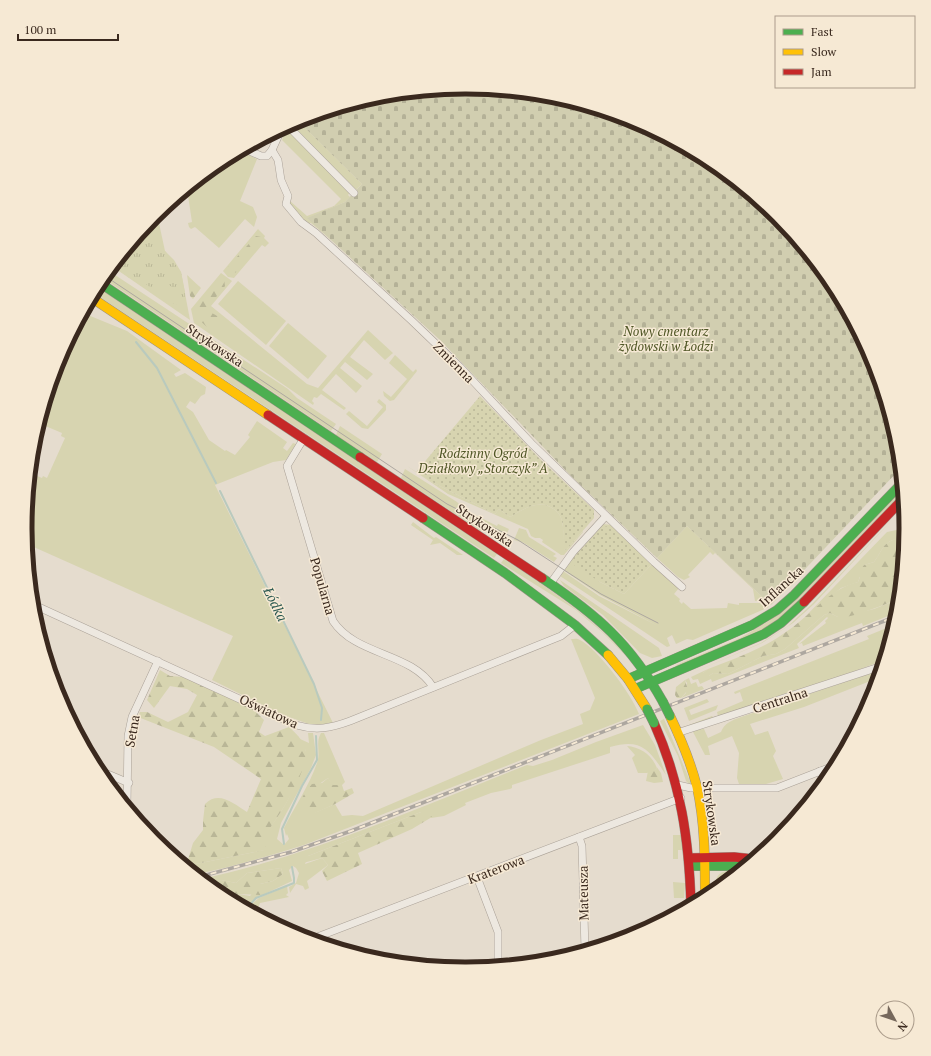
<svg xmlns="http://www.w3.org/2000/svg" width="931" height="1056" font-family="'PT Serif',serif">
<defs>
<pattern id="forest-firs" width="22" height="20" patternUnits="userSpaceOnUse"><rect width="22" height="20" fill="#d7d4b0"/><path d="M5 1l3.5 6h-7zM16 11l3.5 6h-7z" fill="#b9b697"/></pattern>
<pattern id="cemetery-stones" width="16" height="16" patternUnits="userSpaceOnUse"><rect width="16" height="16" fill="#d1ceb0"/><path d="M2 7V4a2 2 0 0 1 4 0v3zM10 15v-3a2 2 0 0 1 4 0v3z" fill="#b4b197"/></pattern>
<pattern id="park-tufts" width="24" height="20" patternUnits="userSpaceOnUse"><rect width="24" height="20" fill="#d7d4b0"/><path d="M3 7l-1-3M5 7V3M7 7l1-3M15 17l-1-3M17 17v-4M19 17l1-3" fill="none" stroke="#b9b697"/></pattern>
<pattern id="garden-dots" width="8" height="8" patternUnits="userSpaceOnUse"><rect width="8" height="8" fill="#d7d4b0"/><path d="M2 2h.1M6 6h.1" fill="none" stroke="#b9b697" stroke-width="1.8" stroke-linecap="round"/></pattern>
</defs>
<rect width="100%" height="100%" fill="#e5dcce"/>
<g fill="#d7d4b0">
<path d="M298,121L362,184L356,190L291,124Z"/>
<path d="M286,130H289L350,192L348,195L350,197L345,202L308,218L346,252L311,223H307L289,204L290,201L307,216L334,206L341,199L282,140Z"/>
<path d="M241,151L257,159L240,201L253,207L257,217L254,227L245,219L219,248L195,227L191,229L189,227L188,223L192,222L187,189L212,169H215L221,162Z"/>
<path d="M157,214L165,251L174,260L181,272L190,320L113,267Z"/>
<path d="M258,229L265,236L264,238L269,243L265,247L262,245L234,278L228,277L223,271Z"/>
<path d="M109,271L288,389L297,398L336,424L331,431L103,278Z"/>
<path d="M221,273L232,281L211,306L307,384L318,388L368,330L393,353L385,360L364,340L350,357L373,374L367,380L345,362L340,368L362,386L356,393L336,374L322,390L346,408L344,410L321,394L317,398L314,397L312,401L314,403L313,405L194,323L191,309Z"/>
<path d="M238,281L286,321L266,345L218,304Z"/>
<path d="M97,287L497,554L494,558L94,293Z"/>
<path d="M83,313L127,331L181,370L174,374L176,377L185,373L206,387L205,394L201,396L195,404L190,401L186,407L193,412L209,440L225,451L226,450L235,455L250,437L248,435L257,421L287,442L283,448L287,451L293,443L296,444L286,460L273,462L215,485L333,723L315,726L283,715L212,680L233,636L27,544L25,528L30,473L42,478L43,476L47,478L65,438L61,436L62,433L43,425L42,427L38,426L59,359Z"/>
<path d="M288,323L327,356L308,379L269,346Z"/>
<path d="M395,355L413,372L416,369L417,371L394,400L390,401L384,396L383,391L391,397L407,379L389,363Z"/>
<path d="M379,399L386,405V410L368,429L362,428L346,414L349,411L367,426L383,407L377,402Z"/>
<path d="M340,426L382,454L377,462L336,435Z"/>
<path d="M407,466L432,482L495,514L499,509L510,517C524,509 541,497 556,511C559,513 561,517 562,521C564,530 564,540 564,550L567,549L583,531V532L564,555H561L542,542L543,540L540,538H535L531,536L528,529L448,494Z"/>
<path d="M405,469L457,502L460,505V507L497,526L498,524L509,529L506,535L477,522L476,524L503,536L505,540H499L493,535L489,536V533L483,529L481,531L401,478Z"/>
<path d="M902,487L903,494L795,607L768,627L677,667L676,665L740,638L769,621Z"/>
<path d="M893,519L814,604L793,623L762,643L685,676L761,643L788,626L812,604Z"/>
<path d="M413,522L434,538L436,537L463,555H457L440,543L430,545L433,540L411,525Z"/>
<path d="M603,524L611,525L679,588L674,594L680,599L679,601L682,604L683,602L691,609L727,608L728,603L739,605V603H764L769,607L693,640L687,639L676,644L672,635L667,638L670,646L667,647L560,576L563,571L599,596L658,626L600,595L563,570L589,537L591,538L573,558L600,582L624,594L651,565L601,527L593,536L591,535Z"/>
<path d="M687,526L771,605L766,600L755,601L753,589L715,553L713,555L710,552L688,575L690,577L684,580L678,577L657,558Z"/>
<path d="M519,528L526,530L529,537L556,554L553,556L557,558L554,562L524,543L514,540Z"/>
<path d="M906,528L905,540C885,536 883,550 874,562L864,565L858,582L841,588L805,617L887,532Z"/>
<path d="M504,559C551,590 593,617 630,660L602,632L576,610L501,563Z"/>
<path d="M560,580L659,648L662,656L652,658L640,653L603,615L564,586Z"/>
<path d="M899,599L898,612L863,626L862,623L803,646L802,643L799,644L826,623L825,621L828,618L827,617L797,644L799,648L712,682L711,679L700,684L698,679L693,680L691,677L708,669L703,673L709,676L713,673L728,674L763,656L776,654L785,649L824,615L830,613L838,617L874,609Z"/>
<path d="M894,625L884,660L832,680L690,726L689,725L712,716L713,717L718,716L717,712L743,701L740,692L735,694L734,692L869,639L867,636Z"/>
<path d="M571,639C574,639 577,638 580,640C597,648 632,695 639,714L304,845C268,856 233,867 196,874L186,866L264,850V835C284,811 299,783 306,751L300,739L309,743L308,733H313L316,755L311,768L281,823L277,839L284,845L289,839L287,834L286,836L284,828C294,808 310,784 317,763C321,752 315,743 321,733H324L345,782L342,785H332L328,778L303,795L316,821L314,813L335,804L342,816L352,815L363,816L541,740L583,724L580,714L590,710L595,698Z"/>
<path d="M880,670L878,678L804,707L750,724L755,735L768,731L776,751L773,756L783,779L766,784H739L737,778L739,753L732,736L708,746L710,755H705L692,730L704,729L708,738L721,732C724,723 733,720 741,717Z"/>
<path d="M689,678L691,684L696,682L698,687L702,686L704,689L681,698L686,693L687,683L685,680Z"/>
<path d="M707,699L709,702L689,710L691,715L718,705L716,710L689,721L684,708Z"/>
<path d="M664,719L690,781V785L686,781L678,756L660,721Z"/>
<path d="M643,725L655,745L666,775C649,750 642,738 610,747V753L512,785V788L510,789L491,793L465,803L466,805L444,816L431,818L421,812L308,856L305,864L322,858L328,865L307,881L309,888L305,890L303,886L296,884L290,893L289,887L296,883L299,873L296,868L293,866L289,870L292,881L254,899L246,908L239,904L238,894L250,896L260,884L273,881L283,874L281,868L247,873L236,883L221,880L212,883V887L202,879C315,854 420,807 527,765L533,766L552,760L596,742Z"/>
<path d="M627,746C640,747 653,755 657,769L647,773H638L632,758L635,755Z"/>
<path d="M673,835H681L683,850H678V859H673Z"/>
<path d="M729,871L737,872L715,891C715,879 716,872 729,871Z"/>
<path d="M673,882L685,883L684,898H674Z"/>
<path d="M287,886L288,893L286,895L289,897L260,903L256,913L247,908L259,898Z"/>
</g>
<g fill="url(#forest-firs)">
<path d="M256,236L261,237L263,241L235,273H228L226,269Z"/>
<path d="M187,275L201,288L193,299L190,296Z"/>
<path d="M219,278L224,279L225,286L208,307L210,312L221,318V326L207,327L197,318L196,308Z"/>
<path d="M899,538L905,540L899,599C887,603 849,620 838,617C835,616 833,614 830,613L824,615L785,649L776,654L763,656L728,674L713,673L709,676L703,677V673L708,669C734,659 760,650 783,634C809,618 828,589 858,582L860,577L859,572L864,565L874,562C883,550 882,542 899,538Z"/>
<path d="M160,670L170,676L184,677L250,706L264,720L259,732L265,736L289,727C296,733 306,743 306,752C306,775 278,818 265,835L267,837L265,850L186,866L193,843L203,830V821L205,804C219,790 234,804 247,812L261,779L214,747L138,717L140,712H147L168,722L188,712L197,695L187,689L170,686L154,708L147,700Z"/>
<path d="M685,680L688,690L681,698H677L675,695L676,687Z"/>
<path d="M656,766L661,773L663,782L654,783L646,781L648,771L657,769Z"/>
<path d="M328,778L333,785H342L344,791L352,788L354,793L335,804L315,813L317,822C301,806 295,802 312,784L322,783Z"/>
<path d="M430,811V815L432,817L412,829L358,853L362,864L327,881L322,871L328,865L322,858L303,863L302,859L308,856L421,812Z"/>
<path d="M281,868L283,874L273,881L260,884L261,895L238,894L239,904L212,887V883L221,880L236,883L247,873Z"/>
</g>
<path fill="url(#cemetery-stones)" d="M466,88L552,96L634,121L710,162L777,217L832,283L873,360L898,442L900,469L771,605L687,526L657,558L571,476L440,340L307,218L345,202L362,184L298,121L380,96Z"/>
<path fill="url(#park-tufts)" d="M155,216L157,239L161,249L165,251L181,272L185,292V302L183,306L169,302L168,296L175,292L174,289L167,283L159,281L156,288L148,286L139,277L129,278L119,268L114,266Z"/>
<g fill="url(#garden-dots)">
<path d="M480,396L540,459L594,510V518L567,549L564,550C563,540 564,530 562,521C561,517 559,513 556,511C541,497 524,509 510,517L499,509L495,514L432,482L416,472Z"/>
<path d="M611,526L651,565L624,594L600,582L574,565L573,558L601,527Z"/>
</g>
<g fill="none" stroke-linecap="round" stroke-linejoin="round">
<g stroke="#b9cabe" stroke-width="2">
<path d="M136,342L157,368L216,483"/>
<path d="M220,491L314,684L322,708L321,720"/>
<path d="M284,844L282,829L302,786L317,760L316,736"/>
<path d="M247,908L256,898L294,883V878L292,867"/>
</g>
<defs>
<g id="street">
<path d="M288,126L354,193"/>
<path d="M245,149L261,156H267L272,150L281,130"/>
<path d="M272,150L278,160L281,180L288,196L286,204L301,222L316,233L411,320L460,367L531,443L654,562L682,587"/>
<path d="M304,438L287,466L333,621C356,656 411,652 433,687"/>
<path d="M550,584L573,552L606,516"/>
<path d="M32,604L296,725C316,731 331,728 350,721L561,636L575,625"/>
<path d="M677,733L882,666"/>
<path d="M98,770L129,783"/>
<path d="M820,771L824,782"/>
<path d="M678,785L691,788H777L836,765"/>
<path d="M127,806L128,736L132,717L158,661"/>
<path d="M579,837L582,846L585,950"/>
<path d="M477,877L498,932V965"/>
<path d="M312,939L681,798"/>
</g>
<g id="fast">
<path d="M100,283L360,457"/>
<path d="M423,518L505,573L575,625L608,655"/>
<path d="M542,578C597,615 630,643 663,702"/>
<path d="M628,679L752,625L777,610L794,595L902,483"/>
<path d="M635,689L764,634L781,623L804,602"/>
<path d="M690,866H744"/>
</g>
<g id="slow">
<path d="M92,298L268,415"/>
<path d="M608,655L628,679L647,709"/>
<path d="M670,716C681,739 691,763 697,787C705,823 705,860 705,897"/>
</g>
<g id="jam">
<path d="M268,415L423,518"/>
<path d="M360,457L542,578"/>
<path d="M804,602L903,499"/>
<path d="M654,723C681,784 689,839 691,905"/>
<path d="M690,858L734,857L753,859"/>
</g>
</defs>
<use href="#street" stroke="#aaa197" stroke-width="8"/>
<use href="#fast" stroke="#9a9186" stroke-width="10"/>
<use href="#slow" stroke="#9a9186" stroke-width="10"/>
<use href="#jam" stroke="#9a9186" stroke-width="10"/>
<use href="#street" stroke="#ede8e0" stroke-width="7"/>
<use href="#fast" stroke="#4caf50" stroke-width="9"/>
<use href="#slow" stroke="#ffc107" stroke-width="9"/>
<use href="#jam" stroke="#c62828" stroke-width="9"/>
<path stroke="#ada7a0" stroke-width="1" d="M105,276L447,504L518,540L601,594L658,623"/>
<defs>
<path id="rail" d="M199,877L291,852L351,831L897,616"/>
</defs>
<use href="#rail" stroke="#ada7a0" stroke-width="3.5"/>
<use href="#rail" stroke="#f6e9d4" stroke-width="2" stroke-dasharray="6" stroke-linecap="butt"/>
<defs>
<g id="fast-bridge">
<path d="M663,702L670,716"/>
<path d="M647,709L654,723"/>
</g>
</defs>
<use href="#fast-bridge" stroke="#90877e" stroke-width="10" stroke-linecap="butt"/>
<use href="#fast-bridge" stroke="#4caf50" stroke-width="9"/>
</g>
<g text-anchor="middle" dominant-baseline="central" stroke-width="3" stroke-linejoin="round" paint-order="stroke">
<g font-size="13" font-style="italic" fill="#4f5625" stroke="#f6e9d4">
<text x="666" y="331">Nowy cmentarz<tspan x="666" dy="15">żydowski w Łodzi</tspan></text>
<text x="483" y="453">Rodzinny Ogród<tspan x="483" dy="15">Działkowy „Storczyk” A</tspan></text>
</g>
<g font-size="13" fill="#3a291e" stroke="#f6e9d4">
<text transform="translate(215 345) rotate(34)">Strykowska</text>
<text transform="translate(454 362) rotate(45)">Zmienna</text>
<text transform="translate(485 525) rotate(34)">Strykowska</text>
<text transform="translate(323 586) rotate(74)">Popularna</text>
<text transform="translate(781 586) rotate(-42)">Inflancka</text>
<text transform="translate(780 700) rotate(-18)">Centralna</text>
<text transform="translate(269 711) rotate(25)">Oświatowa</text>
<text transform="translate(132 731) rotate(-80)">Setna</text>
<text transform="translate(712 813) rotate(82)">Strykowska</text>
<text transform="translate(496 869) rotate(-21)">Kraterowa</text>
<text transform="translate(583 893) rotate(-91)">Mateusza</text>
</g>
<g font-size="14" font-style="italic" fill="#2d5a52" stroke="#f6e9d4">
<text transform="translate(276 604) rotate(64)">Łódka</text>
</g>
</g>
<path d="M0 0H931V1056H0ZM465 94H466A433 433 0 0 1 899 527V529A433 433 0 0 1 466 962H465A433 433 0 0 1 32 529V527A433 433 0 0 1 465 94Z" fill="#f6e9d4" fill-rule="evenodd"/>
<path fill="none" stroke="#3a291e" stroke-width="5" d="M465 94H466A433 433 0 0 1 899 527V529A433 433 0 0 1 466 962H465A433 433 0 0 1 32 529V527A433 433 0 0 1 465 94Z"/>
<rect x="775" y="16" width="140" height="72" fill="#f6e9d4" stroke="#ab9c8b"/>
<rect x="783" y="29" width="20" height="6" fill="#4caf50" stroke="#ab9c8b"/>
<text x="811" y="36" font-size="12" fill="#3a291e">Fast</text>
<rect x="783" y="49" width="20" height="6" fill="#ffc107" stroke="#ab9c8b"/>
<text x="811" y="56" font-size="12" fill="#3a291e">Slow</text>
<rect x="783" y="69" width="20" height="6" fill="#c62828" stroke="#ab9c8b"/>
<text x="811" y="76" font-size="12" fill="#3a291e">Jam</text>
<g transform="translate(895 1020) rotate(130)"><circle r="19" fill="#f6e9d4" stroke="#ab9c8b"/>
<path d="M0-3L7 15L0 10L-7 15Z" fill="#76685c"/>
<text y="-6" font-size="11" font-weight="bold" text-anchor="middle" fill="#3a291e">N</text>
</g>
<path d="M18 34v6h100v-6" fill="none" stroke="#3a291e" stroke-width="2"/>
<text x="24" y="34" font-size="12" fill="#3a291e" stroke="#f6e9d4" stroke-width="3" paint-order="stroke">100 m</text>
</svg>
